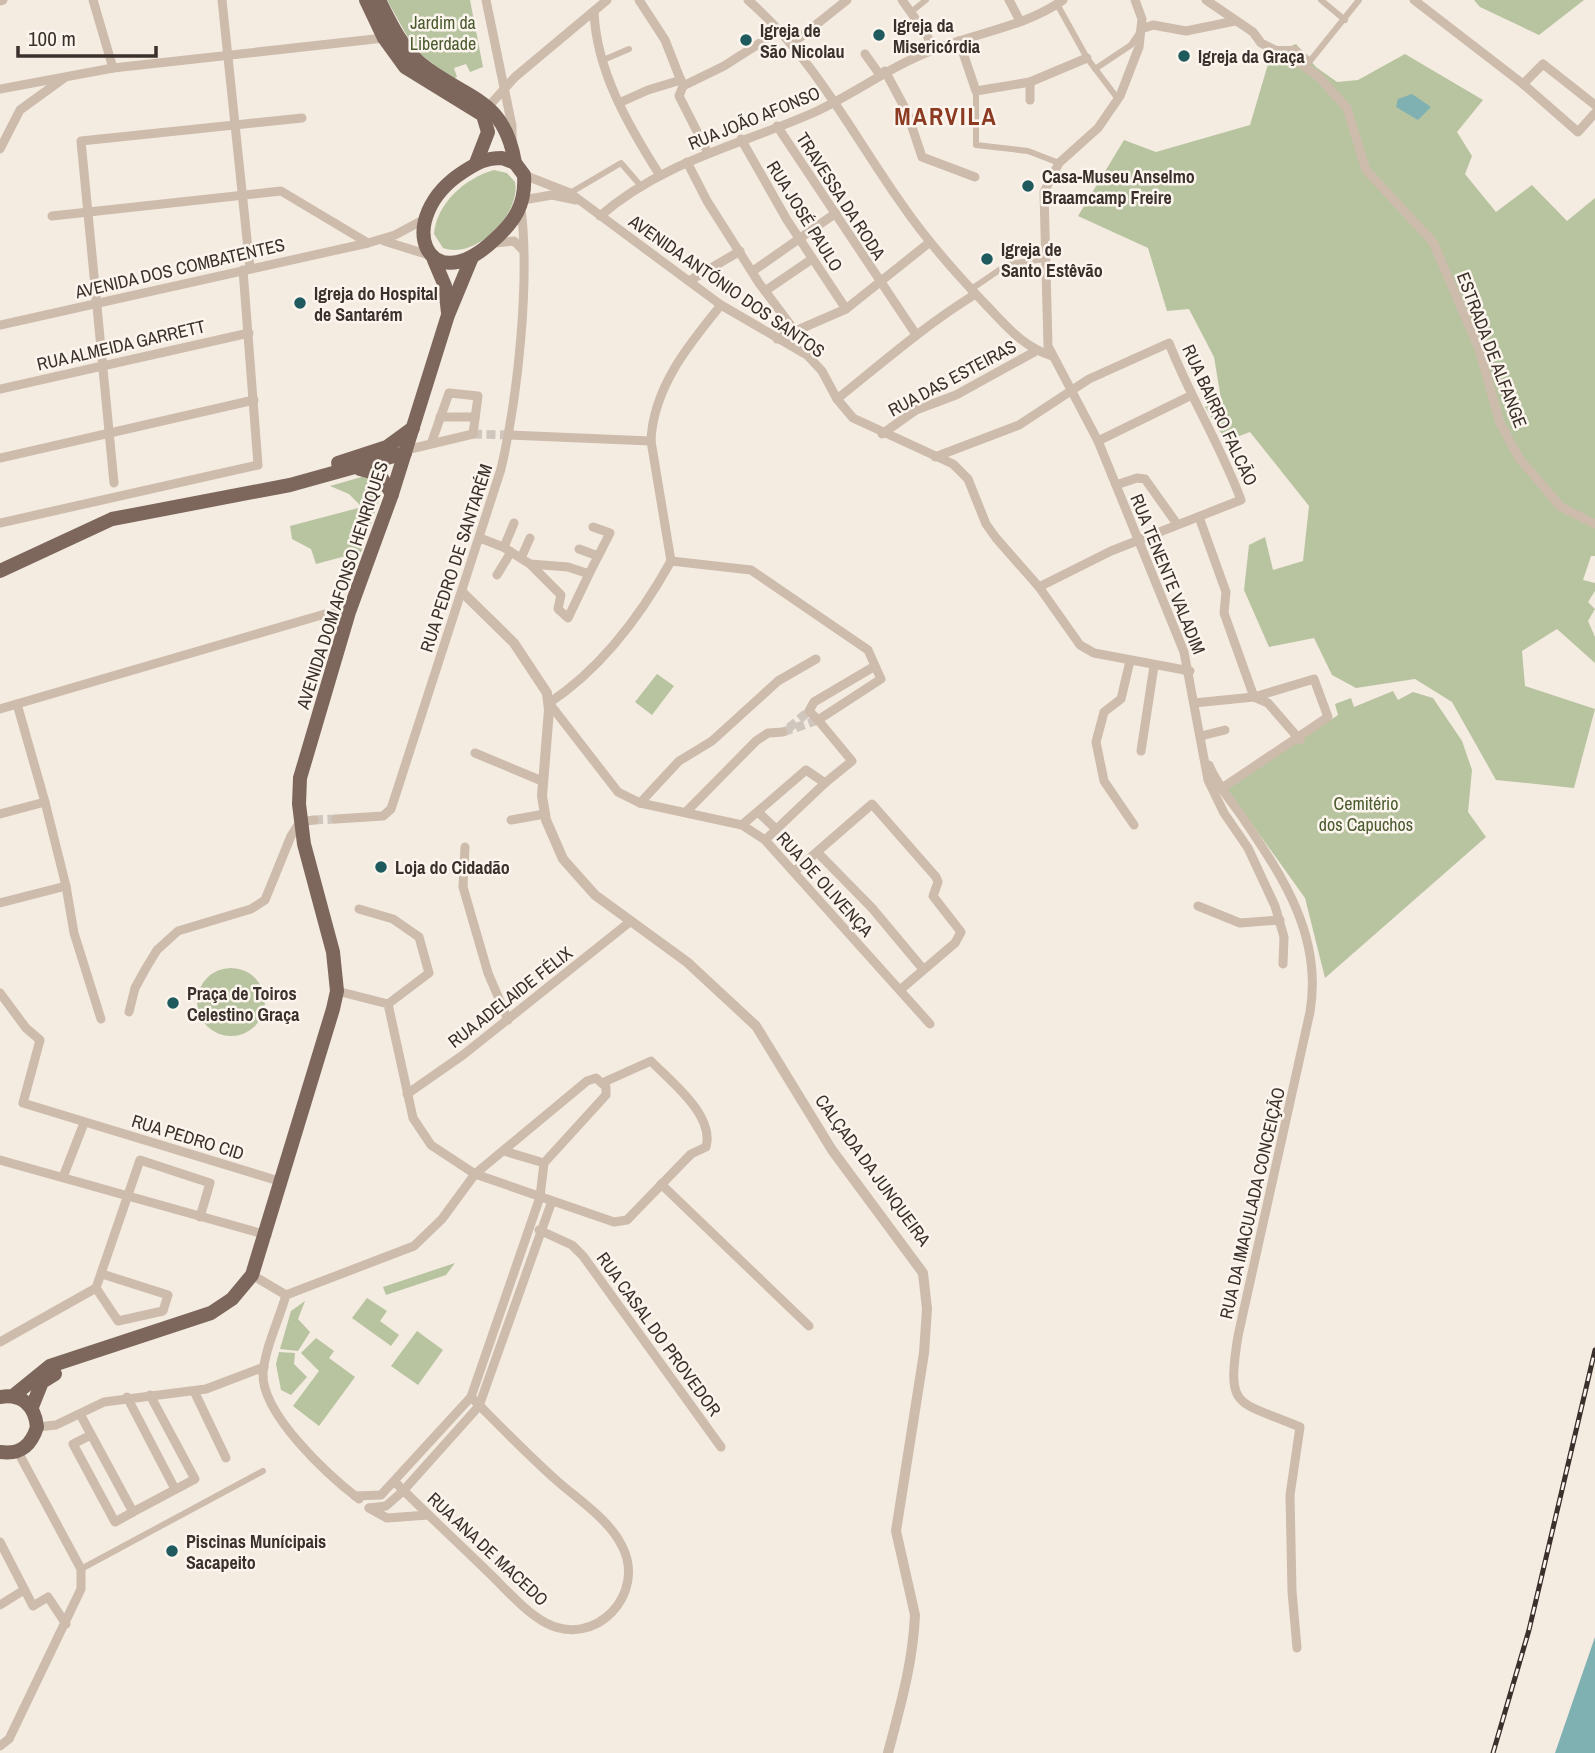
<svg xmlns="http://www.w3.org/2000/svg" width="1595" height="1753" font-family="'Archivo Narrow',sans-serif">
<rect width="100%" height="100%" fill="#f4ebe1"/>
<g fill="#b8c4a0">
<path d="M387,0H470L483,67L470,72L466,64L454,68L457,77L453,79L415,50Z"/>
<path d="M1474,0H1584L1539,35L1480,7Z"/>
<path d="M1296,44L1316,67L1337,82L1358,80L1405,54L1483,100L1457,132L1472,156L1465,174L1496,212L1532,185L1567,221L1595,198V556H1591L1583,580L1595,583V591L1588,602L1595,609L1588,621L1595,637V663L1557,629L1522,651L1525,686L1595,709L1574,788L1496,780L1452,702L1415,679L1356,688L1332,675L1314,638L1269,647L1244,590L1249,545L1265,537L1273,570L1303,561L1309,506L1250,432L1226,441L1205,407L1221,399L1214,357L1189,309L1167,311L1148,248L1078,216L1124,140L1156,152L1250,125L1271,54Z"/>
<path d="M494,170L507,173L515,182C521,214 475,260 443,248L434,234C436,204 465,178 494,170Z"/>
<path d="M365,476L374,477L382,491L361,552L316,564L311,549L292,539L290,526L362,507L349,494L330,486Z"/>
<path d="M657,674L674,686L652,715L635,702Z"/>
<path d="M1393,691L1398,700L1413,692L1433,698L1462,741L1472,770L1468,812L1486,837L1325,978L1305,898L1227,789L1338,715L1335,704L1351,698L1354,707Z"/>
<circle cx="231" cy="1002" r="34"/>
<path d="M455,1263L446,1275L386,1295L383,1287Z"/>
<path d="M367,1298L387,1311L380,1321L399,1335L391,1346L352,1318Z"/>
<path d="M305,1301L298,1319L310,1332L298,1351L280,1349L291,1311Z"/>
<path d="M417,1331L443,1350L418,1385L391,1366Z"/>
<path d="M316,1338L334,1351L329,1358L355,1377L319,1426L293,1406L319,1371L301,1353Z"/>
<path d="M279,1352L295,1353L294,1364L307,1377L291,1395L281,1390L276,1364Z"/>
</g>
<g fill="#7fb0b2">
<path d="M1412,94L1431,107L1418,120L1396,107L1398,99Z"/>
<path d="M1595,1637V1753H1555Z"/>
</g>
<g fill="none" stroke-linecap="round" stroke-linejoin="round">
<g stroke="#cfc6bd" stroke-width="9" stroke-dasharray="9 4.5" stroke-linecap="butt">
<path d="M473,434L509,435"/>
<path d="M789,728L809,711"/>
<path d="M783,732L818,720"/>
<path d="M314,820L336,819"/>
</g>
<g stroke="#cdbbac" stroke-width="6">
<path d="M1321,0L1345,20"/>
<path d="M1057,4L1087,58L1118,99"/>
<path d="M911,12L926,0"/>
<path d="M1276,49H1296L1310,61L1359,0"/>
<path d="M601,61L629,49"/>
<path d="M1095,69L1131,45L1139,33"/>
<path d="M976,91V145L1028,151L1059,163"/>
<path d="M570,193L621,163L640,185"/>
<path d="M970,290L1008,264L1045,259"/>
<path d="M81,1569L263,1471"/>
</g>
<g stroke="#cdbbac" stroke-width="9">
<path d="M93,0L113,68"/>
<path d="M222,0L250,268"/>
<path d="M486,0L512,126V140"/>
<path d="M639,0L665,40L683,86"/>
<path d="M748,0C814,58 851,132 901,203C927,241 958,276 990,309C1009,329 1024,347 1052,356"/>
<path d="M902,0L927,35L933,50"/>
<path d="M1009,0L1020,21"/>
<path d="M1135,0L1142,19L1139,47L1120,96L1098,128L1059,163L1044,192L1048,346L1098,441L1184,652L1208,780L1224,813L1248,848L1275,906L1284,937L1283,964"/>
<path d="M1206,0L1253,32L1261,43L1297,61L1319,77L1347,108L1366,170L1433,242L1479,349L1500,423L1519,458L1561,507L1595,524"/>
<path d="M1414,0L1523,84L1578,132L1595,113"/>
<path d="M0,1L3,0"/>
<path d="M594,11C596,70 628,125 659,174"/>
<path d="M1141,29L1153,25L1186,31L1235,21"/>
<path d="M959,41L976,91L1030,82L1087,58"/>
<path d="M793,43L847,0"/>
<path d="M865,54L880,75"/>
<path d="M885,71L907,112L922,157L975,177"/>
<path d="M1523,84L1543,64L1595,105"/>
<path d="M683,86L724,66L780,30"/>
<path d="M683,86L679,96L708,153"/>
<path d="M0,89L113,68L384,38"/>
<path d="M1030,100V82"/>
<path d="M619,103L648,90L681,80"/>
<path d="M489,106L515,77L607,0"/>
<path d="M777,126L915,333"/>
<path d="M741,139L787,220L846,309"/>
<path d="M0,149L20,110L64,78"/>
<path d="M687,162L707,201L759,283L795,331"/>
<path d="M524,175L570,193L721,305L807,355L822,371L837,399L853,418L953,464L968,479L986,524L996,538L1039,587L1080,645L1094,653L1190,671"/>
<path d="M523,200L552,195L576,200"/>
<path d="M52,216L281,191L368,243"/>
<path d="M600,216C663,161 741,145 815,112C856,93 891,66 933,50C975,33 1025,27 1063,0"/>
<path d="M384,241L429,255"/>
<path d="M495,243L514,241L522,249"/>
<path d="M753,271L836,213"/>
<path d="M689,281L740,251"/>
<path d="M765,291L812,259"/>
<path d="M721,305C689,344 653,388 651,441L671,561C640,617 602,668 549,703L618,792L640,803L742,825L765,840L930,1024"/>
<path d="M0,325L368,243L395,235L423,220"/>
<path d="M777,339L846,309L930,242"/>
<path d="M0,389L249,333"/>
<path d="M837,399C882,363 924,326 974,295"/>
<path d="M440,417H475"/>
<path d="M882,434L916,410L956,395L1036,351"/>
<path d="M509,435L651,441"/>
<path d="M1098,441L1190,396"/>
<path d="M406,450L473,434L478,396L449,393L431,444"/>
<path d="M935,457L1019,425L1089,379L1169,343C1190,397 1221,446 1241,500L1111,551L1039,587"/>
<path d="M0,458L254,400"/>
<path d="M114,483L81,141L302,118"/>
<path d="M1116,485L1137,478L1145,479L1177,524"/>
<path d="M1199,517L1226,592L1224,613L1254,697"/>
<path d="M0,523L258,465L243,270"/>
<path d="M480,538L503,547L530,564L568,567L589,574L610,533L593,527"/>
<path d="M504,547L514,523"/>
<path d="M579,549L598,556"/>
<path d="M521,558L530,538"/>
<path d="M671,561L751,570L868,650L881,679L818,720L809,711L814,702L875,666"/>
<path d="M530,564L561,595L558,609L568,618L589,574"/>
<path d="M497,575L511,552"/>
<path d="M1130,661L1121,699L1104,712L1096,742L1104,781L1134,825"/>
<path d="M1254,697L1268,703L1300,740"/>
<path d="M1194,703L1254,697L1314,679L1328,717L1222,788"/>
<path d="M0,709L325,614L349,612"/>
<path d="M818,720L852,761L825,783"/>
<path d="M1201,736L1225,730"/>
<path d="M1141,751L1154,666"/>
<path d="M475,753L542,781"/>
<path d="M1209,765C1216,783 1230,800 1241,815C1282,876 1323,935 1310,1012L1238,1336C1226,1411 1237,1400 1300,1427L1290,1495L1292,1591L1297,1648"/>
<path d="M45,802L66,886L74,933L101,1019"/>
<path d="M640,803L679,761L712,741L778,681L816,659"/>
<path d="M686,812L756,741L768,733L783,732"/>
<path d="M758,812L776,829"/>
<path d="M0,814L45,802L17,704"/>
<path d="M336,819L383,816L391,809L501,469C518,396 530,282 521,208"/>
<path d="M511,820L545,814"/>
<path d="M742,825L806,770L825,783L765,840"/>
<path d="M465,847L463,887L488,973L508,1020"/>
<path d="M818,853L872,908L923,969"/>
<path d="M795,871L872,804L936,877L938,882L933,896L961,932L955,943L900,990"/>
<path d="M0,903L66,886"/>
<path d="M1198,906L1240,923L1280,920"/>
<path d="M359,909L393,919L419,937L429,973L388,1004"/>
<path d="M337,991L388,1004L413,1118L431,1145L475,1174L614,1222L627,1220L691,1154L706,1147C715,1115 670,1081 651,1061L602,1083"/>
<path d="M0,993L26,1028L40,1040L23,1103L282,1182"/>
<path d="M129,1012L135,988L146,968L157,950L178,931L251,909L265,900L291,836L300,822L314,820"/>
<path d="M407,1094L463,1055L631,921"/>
<path d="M504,1151L544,1163"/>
<path d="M0,1160L267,1235"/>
<path d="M63,1177L84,1123"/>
<path d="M661,1184L809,1326"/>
<path d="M539,1230L572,1245L583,1256L721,1447"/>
<path d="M252,1275L286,1295L414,1246L442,1219L475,1174L587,1081L596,1078L606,1087V1095L544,1163L540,1197L471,1397L381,1495L355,1496"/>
<path d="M96,1288L118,1321L163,1311L168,1295L102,1274"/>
<path d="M286,1295C279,1320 265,1348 263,1373C261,1414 329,1476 359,1499"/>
<path d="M0,1342L96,1288L140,1160L210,1183L200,1217"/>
<path d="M194,1391L226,1458"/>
<path d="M127,1397L175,1489"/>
<path d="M80,1414L133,1512L195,1479L150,1395"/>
<path d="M37,1427L56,1425L104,1402L206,1389L264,1367"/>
<path d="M91,1435L73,1444L115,1522L133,1512"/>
<path d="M395,1482C425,1512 456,1541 487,1571C505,1588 524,1611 546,1623C595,1649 647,1594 622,1546C609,1519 577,1499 555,1479C526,1453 499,1425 471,1397"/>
<path d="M369,1508L386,1506L403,1491L479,1406L552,1201"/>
<path d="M369,1508L387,1518L428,1515"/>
<path d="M0,1542L33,1606L48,1597L66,1624"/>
<path d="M0,1605L24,1590"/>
<path d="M0,1746L9,1739L81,1589V1569L18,1452"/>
</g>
<path stroke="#cdbbac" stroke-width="10" d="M462,592L514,643L547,693L549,710L542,796L546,820L563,859L595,895L687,962L756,1026L832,1150L923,1273L927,1309L924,1353L896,1531L915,1615C913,1663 900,1707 888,1753"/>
<g stroke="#7d675c" stroke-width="14">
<path d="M366,0L384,38L405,67L483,115L488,132L476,163"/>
<path d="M379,0C390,22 401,46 420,63C465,100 504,96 515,163"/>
<path d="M502,158L515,163L524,175C526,204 515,221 494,240C426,304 392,218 463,172C477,163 485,158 502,158Z"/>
<path d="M434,260L445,286L448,313"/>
<path d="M338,463L387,447L413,428"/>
<path d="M360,469L379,474L392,494"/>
<path d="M0,571L112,519L290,485L405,453"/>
<path d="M13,1396L50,1366L211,1313L232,1299L252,1275L333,1009L337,991L333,952L304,844L299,804L300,778L349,612L392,494L448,315L472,257"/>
<path d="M0,1397C22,1393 35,1406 37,1427C31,1446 20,1455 0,1452"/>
<path d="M32,1407L42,1382L55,1374"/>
</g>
<defs>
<path id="rail" d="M1493,1753L1529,1630L1595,1350"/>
</defs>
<use href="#rail" stroke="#3b302b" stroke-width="5"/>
<use href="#rail" stroke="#fbf5ee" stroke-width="2.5" stroke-dasharray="8" stroke-linecap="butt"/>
</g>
<g fill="#1f5a5e" stroke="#fbf5ee" stroke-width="2.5">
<circle cx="879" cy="35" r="7"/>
<circle cx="746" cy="40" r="7"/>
<circle cx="1184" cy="56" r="7"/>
<circle cx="1028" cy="186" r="7"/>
<circle cx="987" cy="259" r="7"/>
<circle cx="300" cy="303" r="7"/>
<circle cx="381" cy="867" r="7"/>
<circle cx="173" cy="1003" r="7"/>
<circle cx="172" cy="1551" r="7"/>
</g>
<g text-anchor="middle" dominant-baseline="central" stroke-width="5" stroke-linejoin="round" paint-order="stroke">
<g font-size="18" fill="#4a5a2e" stroke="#fbf5ee">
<text x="443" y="22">Jardim da<tspan x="443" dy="21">Liberdade</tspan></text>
<text x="1366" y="803">Cemitério<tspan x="1366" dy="21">dos Capuchos</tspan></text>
</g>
<g font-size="18" font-weight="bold" fill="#3b302b" stroke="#fbf5ee" text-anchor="start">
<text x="893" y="25">Igreja da<tspan x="893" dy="21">Misericórdia</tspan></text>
<text x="760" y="30">Igreja de<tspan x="760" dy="21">São Nicolau</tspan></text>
<text x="1198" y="56">Igreja da Graça</text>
<text x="1042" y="176">Casa-Museu Anselmo<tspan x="1042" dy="21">Braamcamp Freire</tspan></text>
<text x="1001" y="249">Igreja de<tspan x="1001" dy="21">Santo Estêvão</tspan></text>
<text x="314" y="293">Igreja do Hospital<tspan x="314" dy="21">de Santarém</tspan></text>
<text x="395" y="867">Loja do Cidadão</text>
<text x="187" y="993">Praça de Toiros<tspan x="187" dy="21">Celestino Graça</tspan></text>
<text x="186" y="1541">Piscinas Munícipais<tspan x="186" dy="21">Sacapeito</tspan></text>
</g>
<g font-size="18" fill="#3b302b" stroke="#fbf5ee">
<text transform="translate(754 118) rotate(-22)">RUA JOÃO AFONSO</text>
<text transform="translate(841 196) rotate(57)">TRAVESSA DA RODA</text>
<text transform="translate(805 216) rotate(58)">RUA JOSÉ PAULO</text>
<text transform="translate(180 268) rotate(-13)">AVENIDA DOS COMBATENTES</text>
<text transform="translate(727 286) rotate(35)">AVENIDA ANTÓNIO DOS SANTOS</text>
<text transform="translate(121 345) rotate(-13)">RUA ALMEIDA GARRETT</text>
<text transform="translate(1492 350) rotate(69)">ESTRADA DE ALFANGE</text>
<text transform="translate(952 378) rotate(-28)">RUA DAS ESTEIRAS</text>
<text transform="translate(1220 415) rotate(65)">RUA BAIRRO FALCÃO</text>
<text transform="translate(456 558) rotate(-72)">RUA PEDRO DE SANTARÉM</text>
<text transform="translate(1168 574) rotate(68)">RUA TENENTE VALADIM</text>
<text transform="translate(342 585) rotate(-72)">AVENIDA DOM AFONSO HENRIQUES</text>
<text transform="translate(825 884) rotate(48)">RUA DE OLIVENÇA</text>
<text transform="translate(510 997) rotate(-38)">RUA ADELAIDE FÉLIX</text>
<text transform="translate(188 1137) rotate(17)">RUA PEDRO CID</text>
<text transform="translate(873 1170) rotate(54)">CALÇADA DA JUNQUEIRA</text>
<text transform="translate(1252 1203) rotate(-77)">RUA DA IMACULADA CONCEIÇÃO</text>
<text transform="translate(659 1334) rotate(54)">RUA CASAL DO PROVEDOR</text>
<text transform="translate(488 1549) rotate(43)">RUA ANA DE MACEDO</text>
</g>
<g font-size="24" font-weight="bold" letter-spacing="2" fill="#8c3b22" stroke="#fbf5ee">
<text x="946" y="116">MARVILA</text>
</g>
</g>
<path d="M18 46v10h138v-10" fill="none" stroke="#3b302b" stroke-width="3.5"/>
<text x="28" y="46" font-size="21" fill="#3b302b" stroke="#fbf5ee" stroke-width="5" paint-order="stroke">100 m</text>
</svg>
